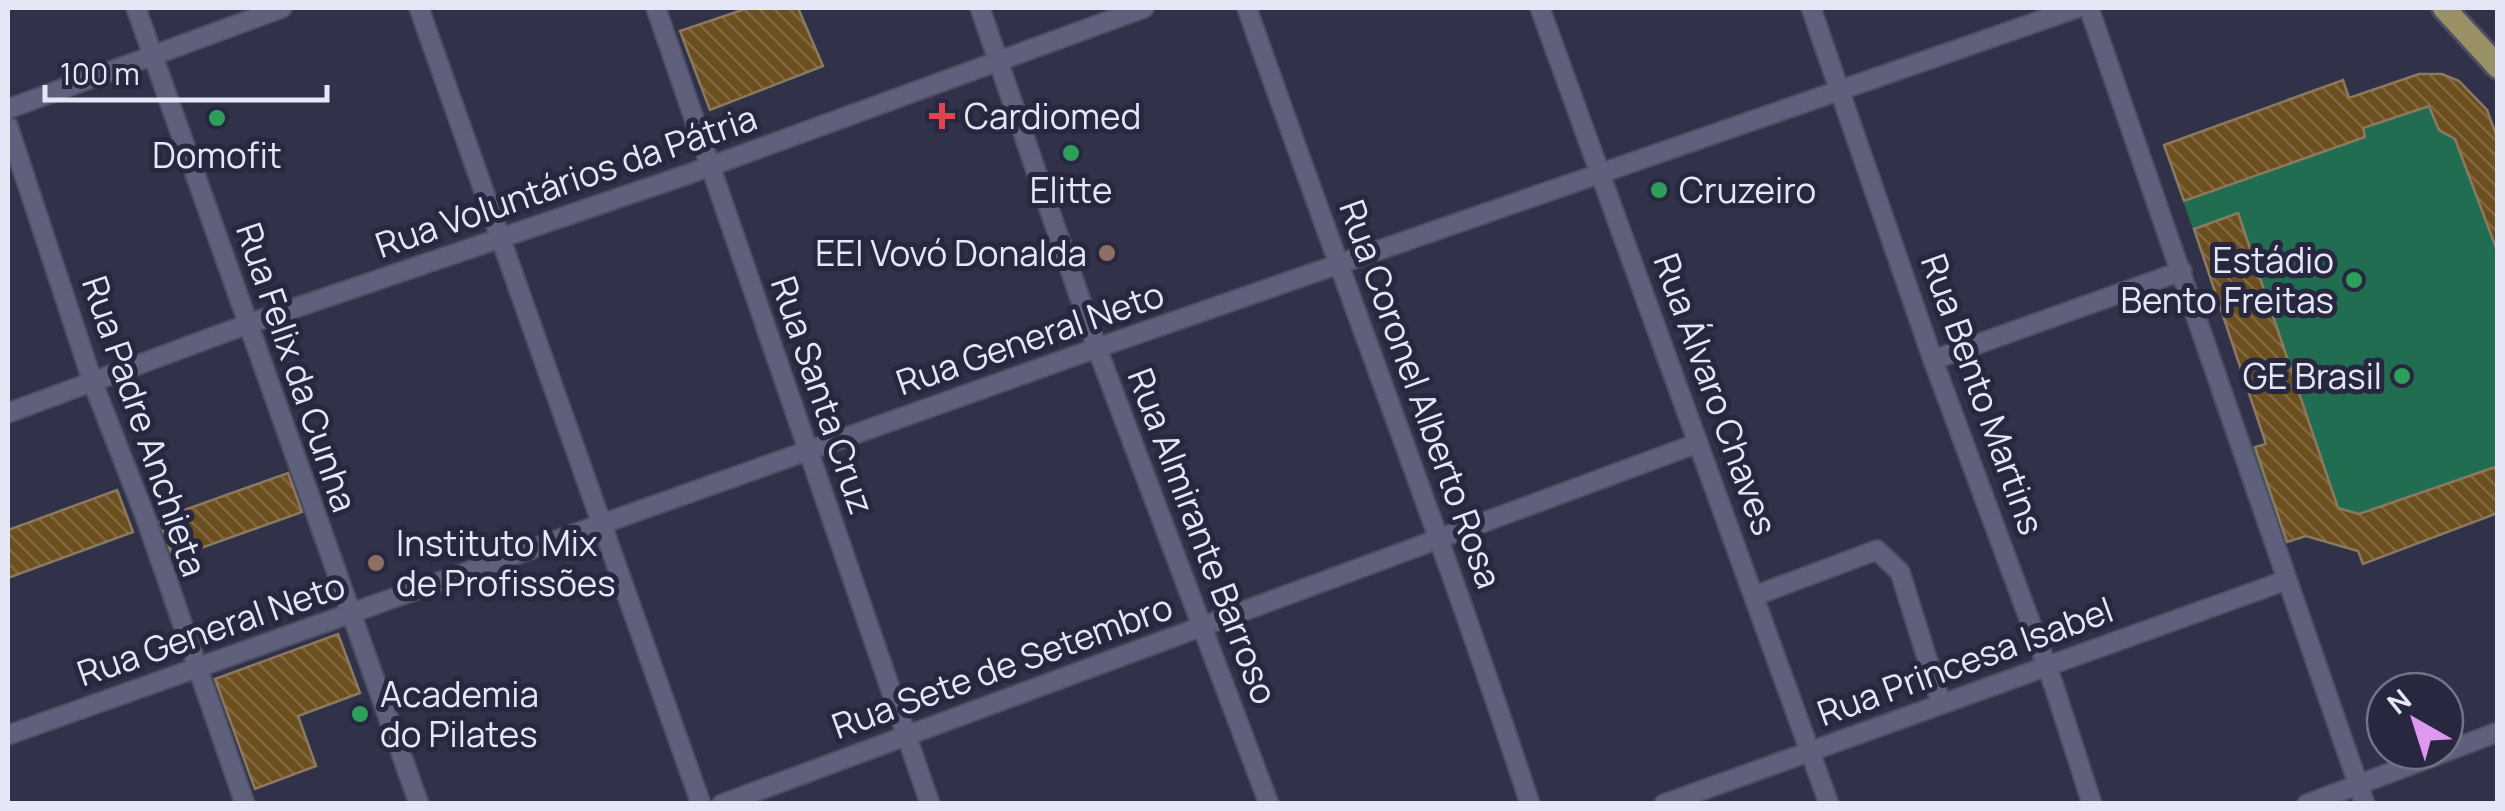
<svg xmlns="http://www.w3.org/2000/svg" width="2505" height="811" font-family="Manrope,sans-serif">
<defs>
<pattern id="building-back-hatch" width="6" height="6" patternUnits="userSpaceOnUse" patternTransform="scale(2.5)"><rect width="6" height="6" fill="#6c4f1f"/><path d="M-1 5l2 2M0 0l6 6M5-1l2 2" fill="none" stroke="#816840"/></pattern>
</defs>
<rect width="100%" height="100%" fill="#31324a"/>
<path fill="#216d51" d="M2419,74C2465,74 2483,99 2498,140L2497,513L2363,564L2358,551L2306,537L2285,542L2252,448L2266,443L2164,145L2343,80L2350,98Z"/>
<g fill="url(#building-back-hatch)" stroke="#8c7a60" stroke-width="2.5">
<path d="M748,8H798L823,66L710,110L680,31Z"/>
<path d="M2419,74H2442L2459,81L2487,110L2498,140V253L2455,139L2439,130L2429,106L2363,128L2365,137L2184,201L2164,145L2343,80L2349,98Z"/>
<path d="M2238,213L2338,508L2359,514L2498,466V513L2363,564L2358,551L2306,536L2287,542L2255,447L2266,444L2194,229Z"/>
<path d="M288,473L302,512L173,558L159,519Z"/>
<path d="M117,490L133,532L8,578V530Z"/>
<path d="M338,634L360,693L298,716L316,766L255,789L215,679Z"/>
</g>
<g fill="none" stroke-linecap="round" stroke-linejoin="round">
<defs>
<g id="minor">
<path d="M136,8L419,804"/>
<path d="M419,8L701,804"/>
<path d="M656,8L930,804"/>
<path d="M980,8L1097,348L1269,804"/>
<path d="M1247,8C1340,274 1442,536 1530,804"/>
<path d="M1540,8L1829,804"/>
<path d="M1811,8L1933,360L2054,686L2092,804"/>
<path d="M2089,8L2365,804"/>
<path d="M8,109L282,8"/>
<path d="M8,126L93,383L145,516L245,804"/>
<path d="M1933,360L2182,271"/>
<path d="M8,413L248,324L689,174L1144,8"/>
<path d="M1754,596L1877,550L1900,572L1941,703"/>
<path d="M8,735L1097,348L2077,8"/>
<path d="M722,804L1698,443"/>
<path d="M1664,804L2287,580"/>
<path d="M2307,804L2498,732"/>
</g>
<path id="major" d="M2444,8L2498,67"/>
</defs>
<use href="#minor" stroke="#4e4e63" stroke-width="22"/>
<use href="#major" stroke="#4e4e63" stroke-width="28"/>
<use href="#minor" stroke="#5f617c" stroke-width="18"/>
<use href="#major" stroke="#999065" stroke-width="22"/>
</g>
<path fill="#e0444e" stroke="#27273f" stroke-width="4" d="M937 101h10v10h10v10h-10v10h-10v-10h-10v-10h10z"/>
<g fill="#2e9e5b" stroke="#27273f" stroke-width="4">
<circle cx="217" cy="118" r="10"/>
<circle cx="1071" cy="153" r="10"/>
<circle cx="1659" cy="190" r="10"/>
<circle cx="2354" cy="280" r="10"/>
<circle cx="2402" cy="376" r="10"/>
<circle cx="360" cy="714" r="10"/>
</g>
<g fill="#8d6e63" stroke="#27273f" stroke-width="4">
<circle cx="1107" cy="253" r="10"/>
<circle cx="376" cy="563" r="10"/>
</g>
<g text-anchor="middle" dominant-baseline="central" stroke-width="10" stroke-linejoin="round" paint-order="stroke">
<g font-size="35" fill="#e5e6f6" stroke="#27273f" text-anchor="start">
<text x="964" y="116">Cardiomed</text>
<text x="217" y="155" text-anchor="middle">Domofit</text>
<text x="1071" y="190" text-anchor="middle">Elitte</text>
<text x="1679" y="190">Cruzeiro</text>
<text x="1087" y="253" text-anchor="end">EEI Vovó Donalda</text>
<text x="2334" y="260" text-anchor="end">Estádio<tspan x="2334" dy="40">Bento Freitas</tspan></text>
<text x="2382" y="376" text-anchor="end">GE Brasil</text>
<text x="396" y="543">Instituto Mix<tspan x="396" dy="40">de Profissões</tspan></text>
<text x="380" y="694">Academia<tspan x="380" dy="40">do Pilates</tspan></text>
</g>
<g font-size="35" fill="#e5e6f6" stroke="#27273f">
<text transform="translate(566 181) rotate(-19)">Rua Voluntários da Pátria</text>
<text transform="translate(1030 338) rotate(-19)">Rua General Neto</text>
<text transform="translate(297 367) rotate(71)">Rua Felix da Cunha</text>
<text transform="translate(1421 394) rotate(70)">Rua Coronel Alberto Rosa</text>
<text transform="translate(1716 394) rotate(70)">Rua Álvaro Chaves</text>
<text transform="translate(1983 394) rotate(70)">Rua Bento Martins</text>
<text transform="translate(823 395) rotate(71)">Rua Santa Cruz</text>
<text transform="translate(145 426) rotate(71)">Rua Padre Anchieta</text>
<text transform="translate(1203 536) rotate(69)">Rua Almirante Barroso</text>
<text transform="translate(211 629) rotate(-19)">Rua General Neto</text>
<text transform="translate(1965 661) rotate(-20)">Rua Princesa Isabel</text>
<text transform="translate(1002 666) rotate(-20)">Rua Sete de Setembro</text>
</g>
</g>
<rect width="2505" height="811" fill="none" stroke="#e5e6f6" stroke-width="20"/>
<g transform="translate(2415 721) rotate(321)"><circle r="48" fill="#27273f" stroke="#737388" stroke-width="2.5"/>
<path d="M0-8L18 38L0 25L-18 38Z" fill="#df98f1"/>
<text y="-15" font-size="28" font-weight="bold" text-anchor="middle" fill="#e5e6f6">N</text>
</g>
<path d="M45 85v15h282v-15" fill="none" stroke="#e5e6f6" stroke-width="5"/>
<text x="60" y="85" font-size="30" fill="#e5e6f6" stroke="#27273f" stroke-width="8" paint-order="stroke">100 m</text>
</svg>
